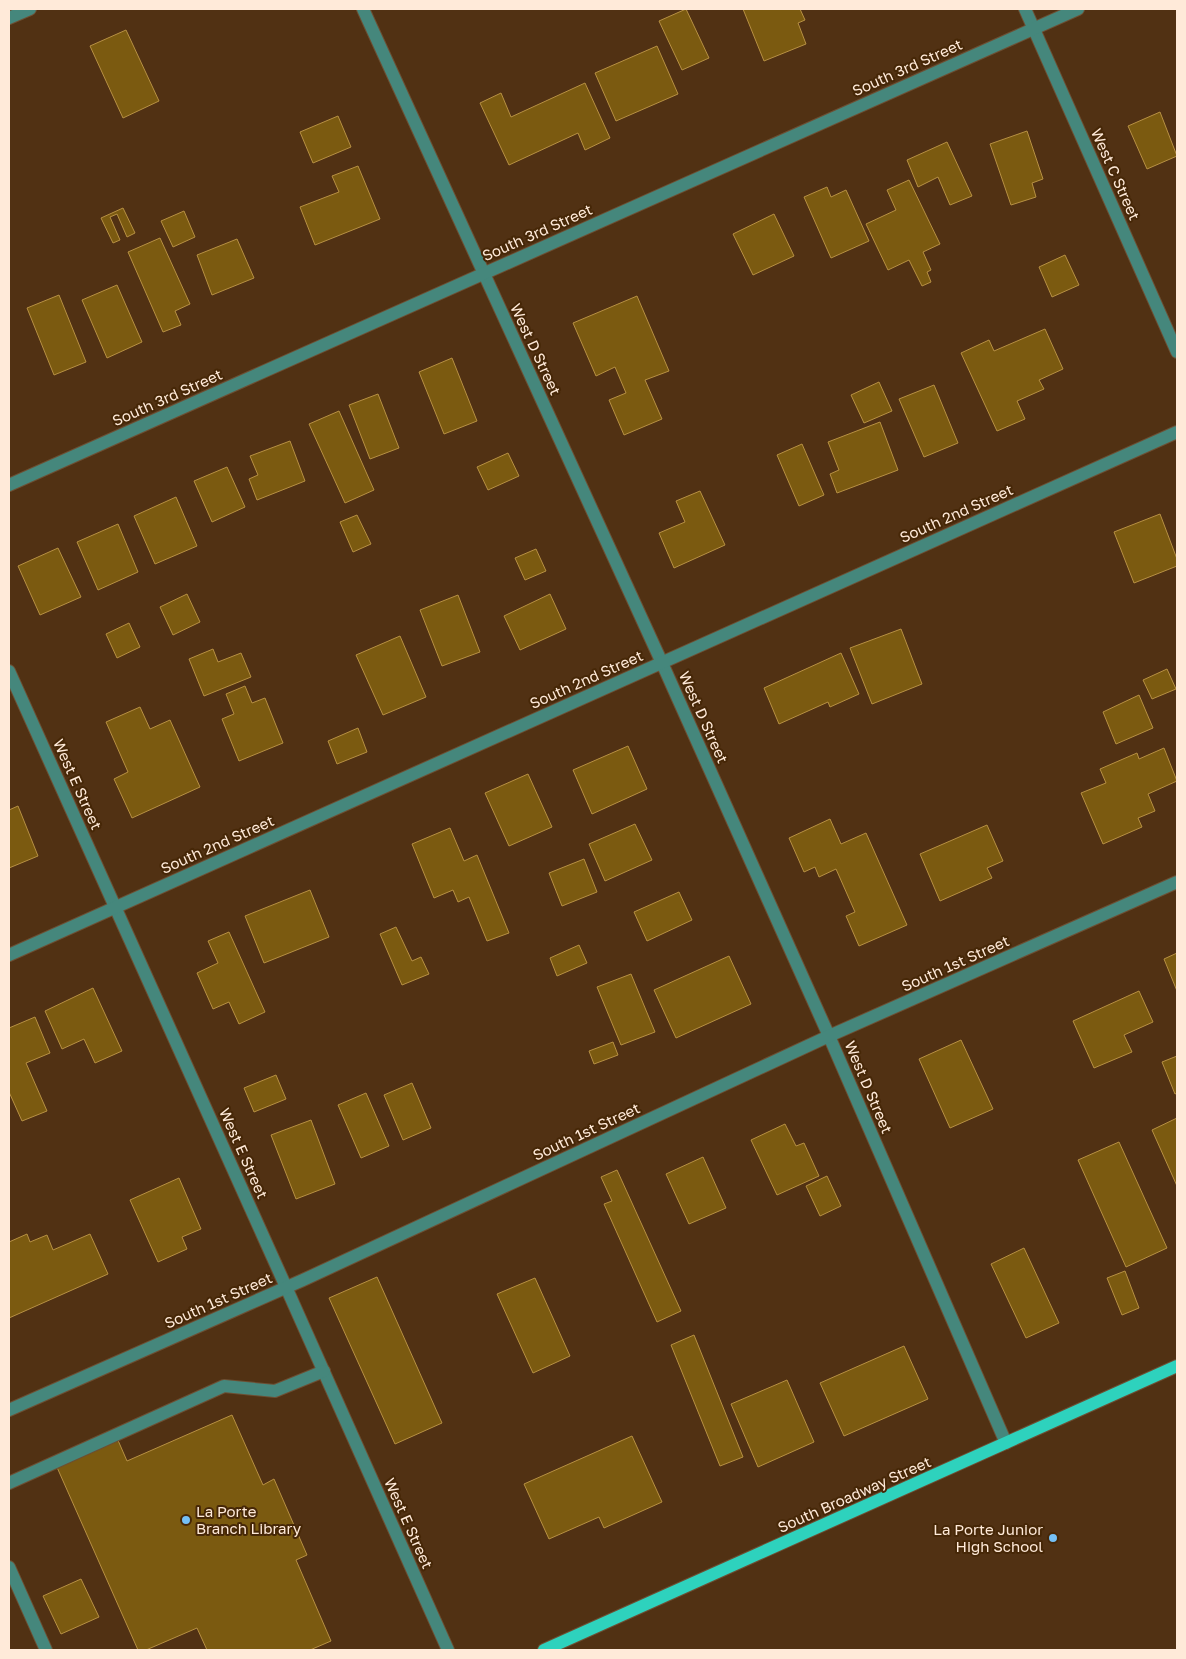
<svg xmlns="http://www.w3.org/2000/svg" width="1186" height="1659" font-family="'Golos Text',sans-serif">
<rect width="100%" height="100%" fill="#513113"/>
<g fill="#7b5a10" stroke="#b79043">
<path d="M686,9L709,58L682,70L659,21Z"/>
<path d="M743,9H800L805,20L798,23L806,44L764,61Z"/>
<path d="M126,30L159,101L123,118L90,46Z"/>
<path d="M657,46L678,94L616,121L595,73Z"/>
<path d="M585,83L610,138L585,150L578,133L509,165L480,103L501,93L511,117Z"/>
<path d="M1160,112L1177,156L1147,169L1128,126Z"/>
<path d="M338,116L351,147L313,163L300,132Z"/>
<path d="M1027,131L1043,179L1032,183L1036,197L1011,205L990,144Z"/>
<path d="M947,142L972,196L950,205L938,177L918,187L907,160Z"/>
<path d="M358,166L380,219L315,245L300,207L339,192L332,176Z"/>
<path d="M909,180L940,244L923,252L931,270L927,272L931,282L922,286L909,260L888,270L866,224L896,210L887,190Z"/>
<path d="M827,187L831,197L846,190L869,241L831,258L804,197Z"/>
<path d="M123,208L135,233L127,237L117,214L110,217L120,240L113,243L101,218Z"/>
<path d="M184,211L195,237L173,247L161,221Z"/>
<path d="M774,214L794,256L753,275L733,234Z"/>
<path d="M160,238L190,304L175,311L181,325L163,332L128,252Z"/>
<path d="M237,239L254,278L212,295L197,255Z"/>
<path d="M1065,255L1079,285L1052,297L1039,267Z"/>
<path d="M117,285L142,342L107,358L82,300Z"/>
<path d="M59,295L86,362L54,375L27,308Z"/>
<path d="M637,296L669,371L645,380L662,419L624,435L609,400L626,393L615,367L596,376L573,323Z"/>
<path d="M1045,329L1063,369L1039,380L1044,389L1017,401L1025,419L997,431L961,353L989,340L994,351Z"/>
<path d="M452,358L477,421L444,434L419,372Z"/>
<path d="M879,382L892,411L864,423L851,395Z"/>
<path d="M934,385L958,443L924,457L899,399Z"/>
<path d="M378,394L399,448L370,459L349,405Z"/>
<path d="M339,411L374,490L345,503L309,424Z"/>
<path d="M880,422L898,470L837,493L830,474L839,470L828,442Z"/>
<path d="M290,441L305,481L257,500L249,479L258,475L250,456Z"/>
<path d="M802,444L824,495L799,506L777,455Z"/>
<path d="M508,453L519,476L488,490L477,467Z"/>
<path d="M227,467L245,507L212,522L194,481Z"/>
<path d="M700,491L725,545L674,568L659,533L685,522L676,501Z"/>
<path d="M176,497L197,546L155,564L134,516Z"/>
<path d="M1160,514L1177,559V566L1134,583L1114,532Z"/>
<path d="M357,515L371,544L353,552L340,522Z"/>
<path d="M118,524L138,572L98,590L77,542Z"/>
<path d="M58,548L81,597L40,615L18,566Z"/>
<path d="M536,549L546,571L525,580L515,558Z"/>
<path d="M187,594L200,622L173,635L160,607Z"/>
<path d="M550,594L566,629L520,650L504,616Z"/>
<path d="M458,595L480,652L442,666L420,610Z"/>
<path d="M129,623L140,647L117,658L106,634Z"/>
<path d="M901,629L922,684L872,704L850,648Z"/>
<path d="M400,636L426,697L383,715L356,655Z"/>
<path d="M213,649L218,662L241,653L251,677L204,696L189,659Z"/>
<path d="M841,653L859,694L830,707L828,702L779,724L764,688Z"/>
<path d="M1167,669L1176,689L1152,699L1143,680Z"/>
<path d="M245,686L252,703L265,698L283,743L239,761L222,719L234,714L226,694Z"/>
<path d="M1139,695L1153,728L1116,744L1103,712Z"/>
<path d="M140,707L150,729L170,720L200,787L132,818L114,779L128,772L106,722Z"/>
<path d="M358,728L367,752L337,764L328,741Z"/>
<path d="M628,746L647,789L592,814L573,770Z"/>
<path d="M1164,748L1177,781L1148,794L1155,811L1138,818L1142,827L1103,844L1081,793L1106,783L1100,769L1137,753L1139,759Z"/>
<path d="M528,774L552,827L509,846L485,793Z"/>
<path d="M18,806L38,856L9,868V810Z"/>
<path d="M830,819L841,844L866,833L907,925L859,946L846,916L855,912L836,869L819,877L815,867L804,872L789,838Z"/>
<path d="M635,824L652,860L605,881L589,844Z"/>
<path d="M987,825L1003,861L987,868L992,878L940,901L920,854Z"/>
<path d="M450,828L464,861L477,855L509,933L487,941L469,897L458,902L453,890L434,898L412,844Z"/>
<path d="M584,859L597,892L562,906L549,873Z"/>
<path d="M310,890L329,937L264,963L245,916Z"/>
<path d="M679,892L692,920L647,941L634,912Z"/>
<path d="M396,927L412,961L421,957L429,974L402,985L380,934Z"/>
<path d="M229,932L265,1012L239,1024L229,1002L213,1009L197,973L218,963L208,941Z"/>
<path d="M579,945L587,963L557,976L550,958Z"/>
<path d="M1177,953V991L1164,959Z"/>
<path d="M729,956L751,1004L676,1038L654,990Z"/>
<path d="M631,974L655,1032L621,1045L597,987Z"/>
<path d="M93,988L122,1051L95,1063L84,1039L62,1049L45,1011Z"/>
<path d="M1139,991L1153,1022L1124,1035L1132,1052L1094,1068L1073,1021Z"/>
<path d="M35,1017L50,1053L26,1063L47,1111L22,1121L9,1092V1028Z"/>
<path d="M961,1040L993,1109L950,1128L919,1059Z"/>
<path d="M613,1042L618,1055L594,1064L589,1051Z"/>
<path d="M1177,1056V1093L1175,1094L1162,1062Z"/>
<path d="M276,1075L286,1099L254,1112L244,1088Z"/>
<path d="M412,1083L431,1128L403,1140L384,1095Z"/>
<path d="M366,1093L389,1146L361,1158L338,1105Z"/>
<path d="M1177,1118V1186L1152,1130Z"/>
<path d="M311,1120L335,1184L296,1199L271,1135Z"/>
<path d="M785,1124L796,1146L804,1143L819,1176L777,1195L751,1140Z"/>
<path d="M1119,1142L1167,1248L1126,1267L1078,1160Z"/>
<path d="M703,1157L726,1208L689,1224L666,1174Z"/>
<path d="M617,1170L681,1311L657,1322L604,1204L612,1201L601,1177Z"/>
<path d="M827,1176L841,1206L820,1216L806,1186Z"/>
<path d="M179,1178L201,1229L182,1237L187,1249L158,1262L130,1200Z"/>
<path d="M27,1234L30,1242L47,1235L53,1250L90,1234L108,1274L9,1318V1242Z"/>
<path d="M1024,1248L1059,1323L1026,1338L991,1264Z"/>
<path d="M1125,1271L1139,1308L1122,1315L1107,1278Z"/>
<path d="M377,1277L442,1423L395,1444L329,1298Z"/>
<path d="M535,1278L570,1356L533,1373L497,1294Z"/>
<path d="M694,1335L743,1457L720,1466L671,1345Z"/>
<path d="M904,1346L928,1399L844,1436L820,1383Z"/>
<path d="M787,1380L814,1442L758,1467L731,1404Z"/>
<path d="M232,1415L263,1485L274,1479L307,1555L296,1560L331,1641L310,1650H207L197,1628L146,1650H138L56,1465L117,1438L127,1461Z"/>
<path d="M632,1436L662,1502L604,1528L599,1517L549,1539L524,1484Z"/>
<path d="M81,1579L99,1617L61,1634L43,1596Z"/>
</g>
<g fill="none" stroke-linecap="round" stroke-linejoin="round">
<defs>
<g id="minor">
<path d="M363,9L662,663L829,1036L1006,1443"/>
<path d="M1025,9L1177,352"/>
<path d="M9,18L30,9"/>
<path d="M9,485L1078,9"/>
<path d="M9,671L286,1287L448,1650"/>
<path d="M9,955L1177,432"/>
<path d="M9,1410L303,1280L829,1036L1177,882"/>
<path d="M9,1483L224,1386L275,1391L324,1371"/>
<path d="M9,1567L46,1650"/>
</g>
<path id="major" d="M544,1650L1177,1366"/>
</defs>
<use href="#minor" stroke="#6d4f33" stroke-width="14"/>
<use href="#major" stroke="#6d4f33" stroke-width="14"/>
<use href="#minor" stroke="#45877c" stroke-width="12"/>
<use href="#major" stroke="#2ed2bd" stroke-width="12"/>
</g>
<g fill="#75c0f6" stroke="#462707" stroke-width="2">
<circle cx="186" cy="1520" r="5"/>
<circle cx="1053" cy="1538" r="5"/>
</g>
<g text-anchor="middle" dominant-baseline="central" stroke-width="4" stroke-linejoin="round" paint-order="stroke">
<g font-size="15" fill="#ffead9" stroke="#462707">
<text transform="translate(907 67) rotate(-24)">South 3rd Street</text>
<text transform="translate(1116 174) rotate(66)">West C Street</text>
<text transform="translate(537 232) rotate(-24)">South 3rd Street</text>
<text transform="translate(536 349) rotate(65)">West D Street</text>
<text transform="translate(167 397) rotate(-24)">South 3rd Street</text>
<text transform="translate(956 513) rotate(-24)">South 2nd Street</text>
<text transform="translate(586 679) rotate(-24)">South 2nd Street</text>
<text transform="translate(704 717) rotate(66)">West D Street</text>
<text transform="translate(78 784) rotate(66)">West E Street</text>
<text transform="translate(217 844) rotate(-24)">South 2nd Street</text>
<text transform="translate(955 963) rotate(-24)">South 1st Street</text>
<text transform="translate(869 1087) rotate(67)">West D Street</text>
<text transform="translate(586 1131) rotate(-25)">South 1st Street</text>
<text transform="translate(244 1153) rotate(66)">West E Street</text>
<text transform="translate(218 1300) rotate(-24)">South 1st Street</text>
<text transform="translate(854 1494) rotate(-24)">South Broadway Street</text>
<text transform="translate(409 1523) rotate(66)">West E Street</text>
</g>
<g font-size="15" fill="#ffead9" stroke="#462707" text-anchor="start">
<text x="196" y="1511">La Porte<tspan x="196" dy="17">Branch Library</tspan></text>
<text x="1043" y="1529" text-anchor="end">La Porte Junior<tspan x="1043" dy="17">High School</tspan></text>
</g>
</g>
<rect width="1186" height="1659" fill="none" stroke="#ffead9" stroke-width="20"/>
</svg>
